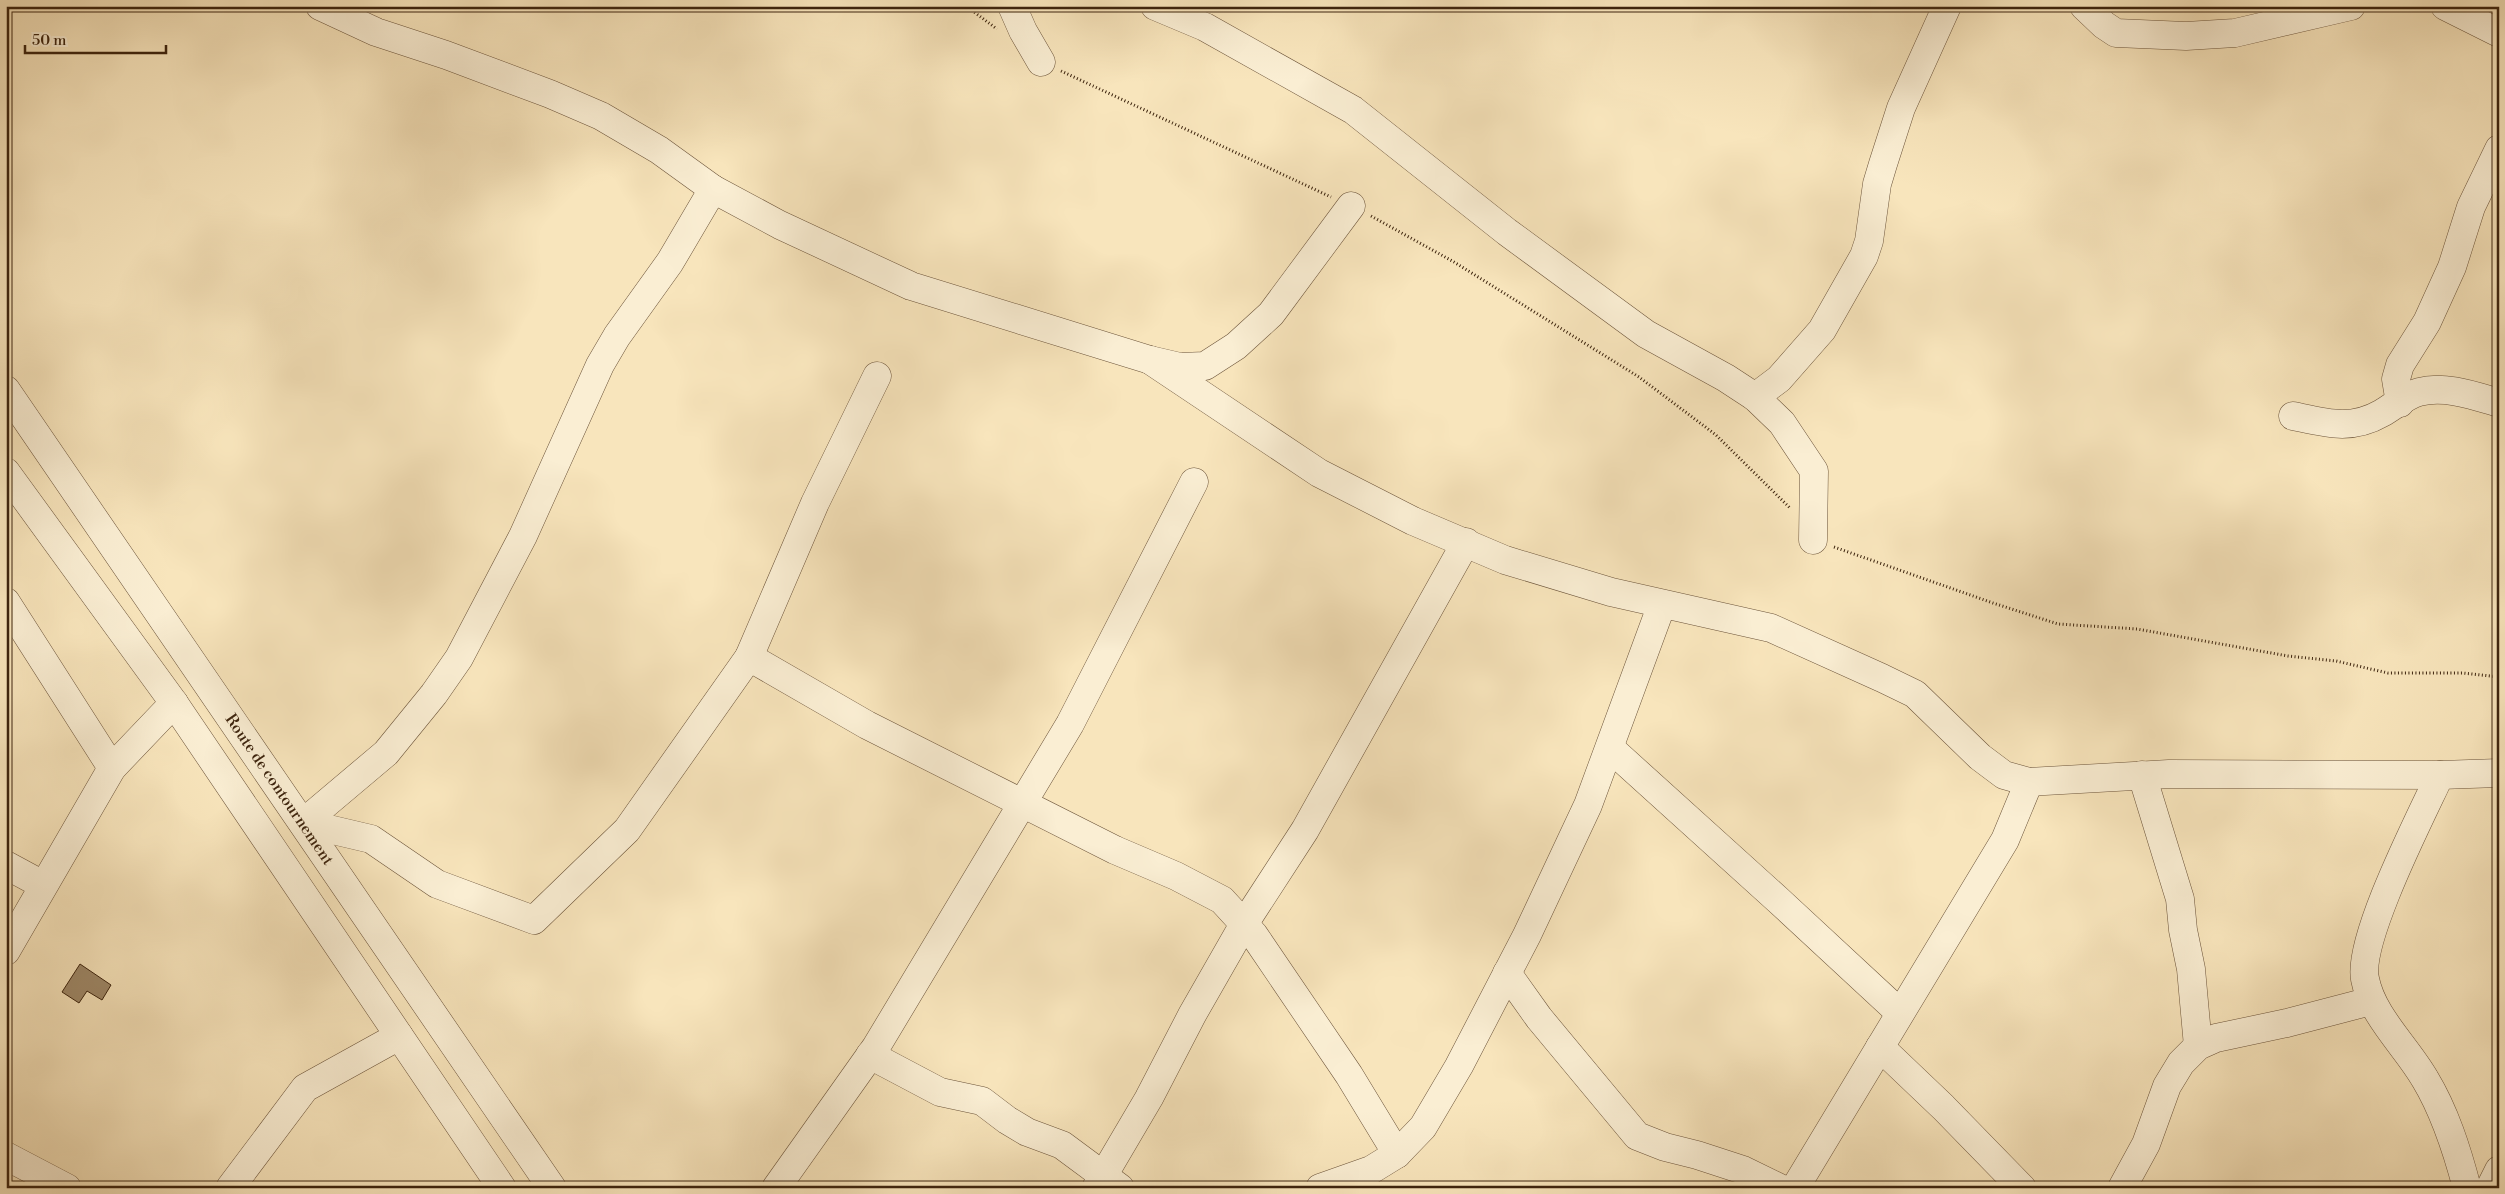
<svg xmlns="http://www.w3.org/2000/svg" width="2505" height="1194" font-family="'Libre Bodoni',serif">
<rect width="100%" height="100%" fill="#f8e5bc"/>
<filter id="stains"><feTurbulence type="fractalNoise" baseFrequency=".004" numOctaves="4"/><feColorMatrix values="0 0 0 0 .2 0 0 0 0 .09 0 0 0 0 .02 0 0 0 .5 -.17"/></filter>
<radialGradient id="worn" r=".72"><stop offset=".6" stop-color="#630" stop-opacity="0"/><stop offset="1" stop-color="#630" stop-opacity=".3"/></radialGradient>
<path fill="#9e8868" stroke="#3d240e" d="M80,964L111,985L102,1000L87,991L79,1003L62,992Z"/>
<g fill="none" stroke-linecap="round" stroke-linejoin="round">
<defs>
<g id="minor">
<path d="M320,6L376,32L446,55L550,94L601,116L659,150L713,189L780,225L911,286L1150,360L1180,367L1205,366L1236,346L1271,314L1351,206"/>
<path d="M1012,6L1023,31L1041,62"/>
<path d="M1155,6L1205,27L1353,110L1507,232L1646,334L1726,378L1755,397L1782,423L1814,471L1813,540"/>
<path d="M2084,6L2104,25L2116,33L2186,36L2235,33L2351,6"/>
<path d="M2445,6L2499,33"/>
<path d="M1150,360L1319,473L1413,521L1505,560L1611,592L1771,628L1882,678L1915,694L1980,757L2004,775L2029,782L2169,774L2440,775L2499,773"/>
<path id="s1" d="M6,390L552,1188"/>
<path d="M1755,397L1779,379L1822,330L1864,256L1869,241L1877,184L1883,164L1901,108L1947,6"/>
<path d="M2400,403L2396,379L2400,365L2427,322L2452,267L2471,207L2499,149"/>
<path d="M2293,416C2326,423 2351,431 2382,413C2394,406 2407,395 2419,392C2445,385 2475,396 2499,403"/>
<path d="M6,472L174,703L502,1188"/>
<path d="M6,602L112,768"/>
<path d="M749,657L867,725L1115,850L1176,876L1222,900L1254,935L1349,1075L1397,1154"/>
<path d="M1610,748L1777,899L1900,1013"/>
<path d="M2142,775L2180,899L2183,930L2191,969L2198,1046"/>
<path d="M2440,775C2421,816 2357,940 2365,979C2372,1016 2406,1046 2425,1079C2445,1112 2457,1150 2467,1188"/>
<path d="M303,823L371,839L437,884L534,920L627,830L749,657L815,503L877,376"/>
<path d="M303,823L386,753L434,694L459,658L523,536L600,365L617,336L670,262L713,189"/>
<path d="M6,865L43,885"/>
<path d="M6,951L112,768L174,703"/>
<path d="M1507,973L1539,1018L1637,1136L1665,1147L1697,1155L1743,1170L1780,1188"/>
<path d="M1880,1047L1943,1107L2022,1188"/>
<path d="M870,1055L940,1092L982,1101L1007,1120L1027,1132L1062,1145L1120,1188"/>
<path d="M6,1156L67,1188"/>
<path d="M230,1188L305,1088L399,1036"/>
<path d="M776,1188L876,1047L1070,724L1194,482"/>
<path d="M1096,1188L1149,1098L1192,1015L1244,924L1305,830L1466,542"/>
<path d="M1320,1188L1371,1170L1397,1154L1423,1127L1459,1066L1527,935L1588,805L1662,604"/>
<path d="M1795,1188L2005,840L2029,782"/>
<path d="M2122,1188L2146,1144L2167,1086L2181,1063L2198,1046L2216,1038L2287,1023L2371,1001"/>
<path d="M2490,1188L2499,1170"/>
</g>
</defs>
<use href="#minor" stroke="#6c543a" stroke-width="29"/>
<g stroke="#3d240e" stroke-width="3" stroke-dasharray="1 2.5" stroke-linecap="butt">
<path d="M966,6L997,29"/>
<path d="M1061,71L1331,197"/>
<path d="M1371,216L1454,262L1639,377L1716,435L1790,508"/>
<path d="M1834,547L1993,603L2058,624L2137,629L2288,656L2336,661L2388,673H2463L2499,677"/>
</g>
<use href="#minor" stroke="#faeed3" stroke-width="28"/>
</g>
<g text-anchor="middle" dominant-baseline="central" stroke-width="4.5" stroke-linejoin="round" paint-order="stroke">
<g font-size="16" fill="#3d240e" stroke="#faeed3">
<text stroke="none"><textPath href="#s1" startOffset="484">Route de contournement</textPath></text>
</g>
</g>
<rect width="2505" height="1194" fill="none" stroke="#f8e5bc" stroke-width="25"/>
<rect x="8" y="8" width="2490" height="1179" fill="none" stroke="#3d240e" stroke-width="2.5"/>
<rect x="12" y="12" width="2480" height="1169" fill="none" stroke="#3d240e"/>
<path d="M25 45v8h141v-8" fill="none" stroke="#3d240e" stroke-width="2.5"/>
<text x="32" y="45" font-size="15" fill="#3d240e" stroke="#faeed3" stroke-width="4" paint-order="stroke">50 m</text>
<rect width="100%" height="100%" filter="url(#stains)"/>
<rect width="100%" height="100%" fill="url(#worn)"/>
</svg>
